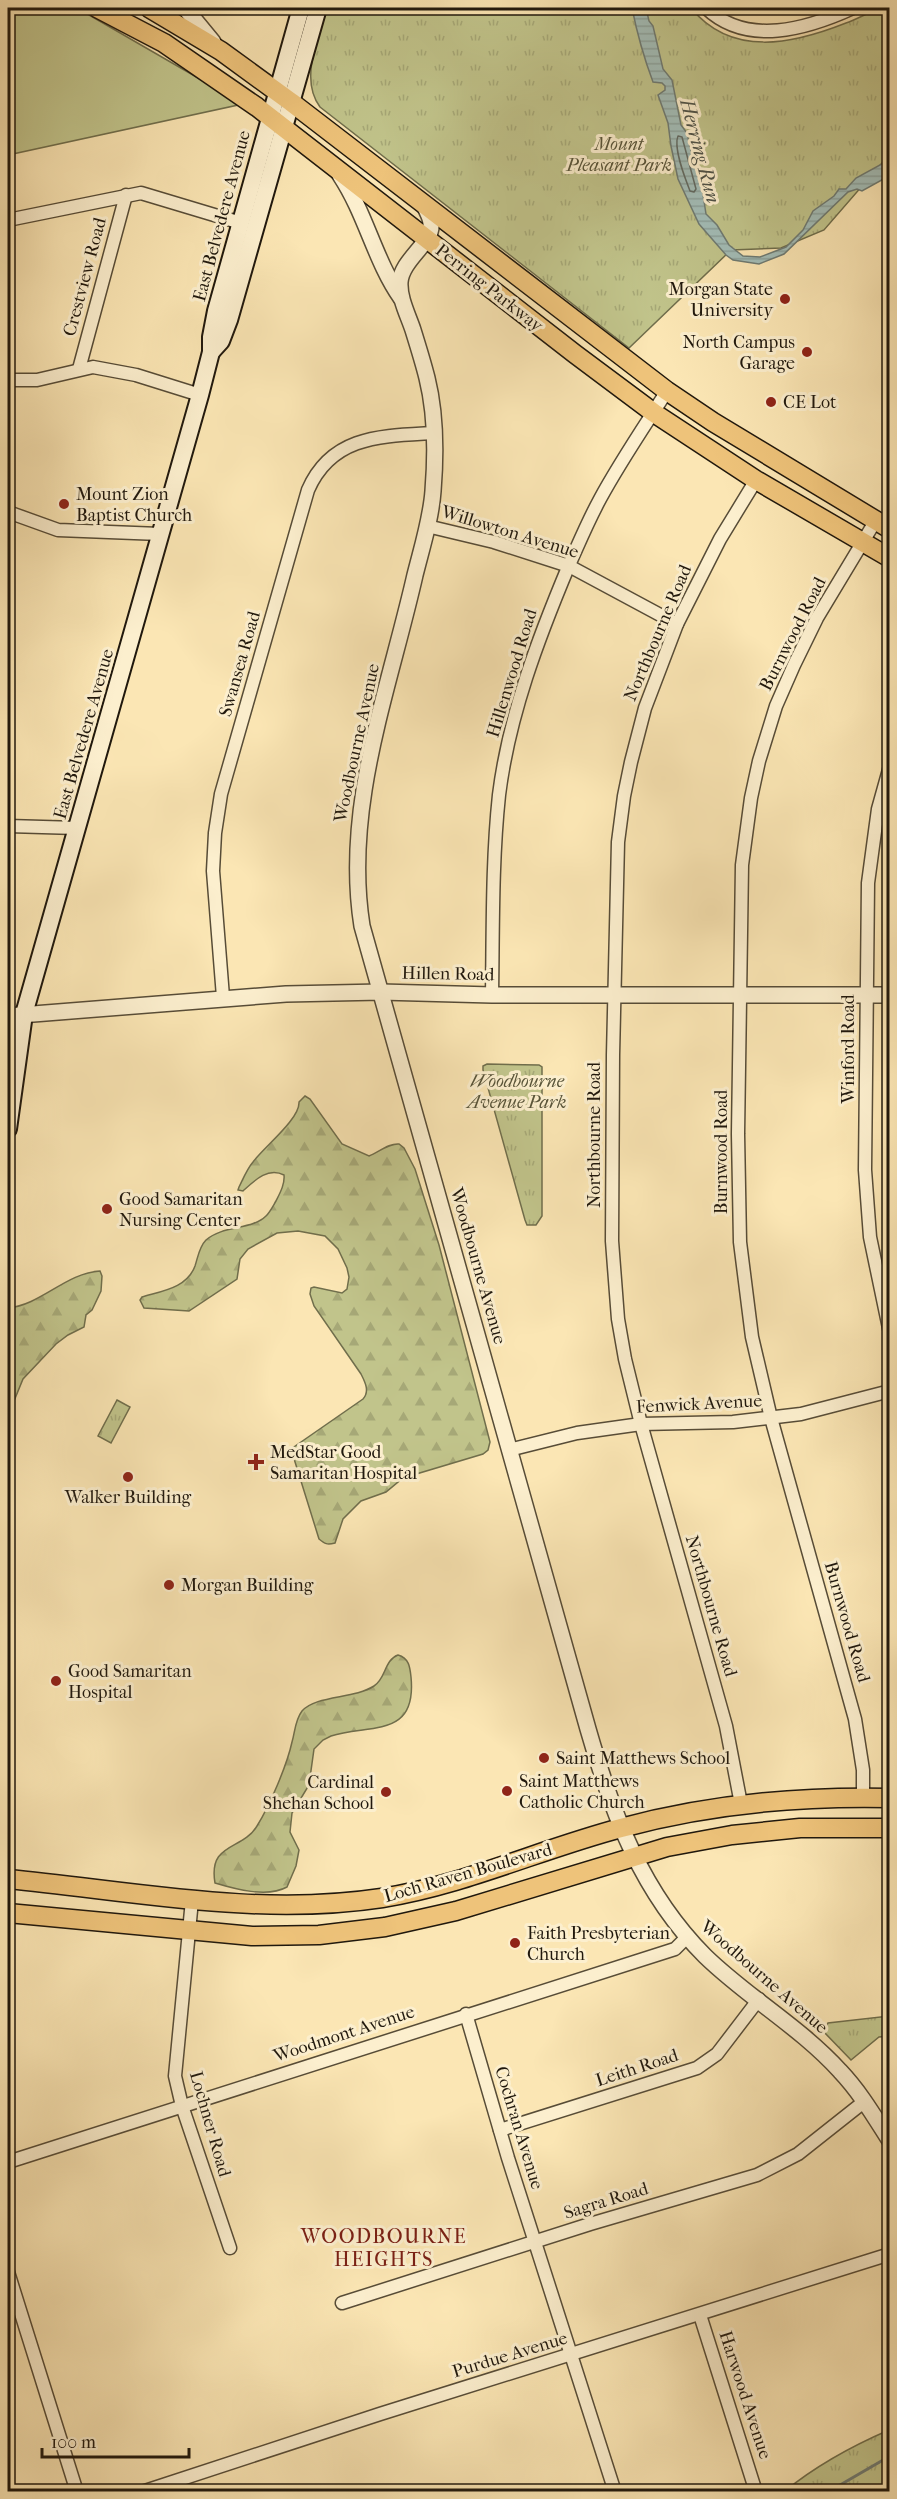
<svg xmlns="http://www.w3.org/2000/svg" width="897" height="2499" font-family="'IM FELL French Canon',serif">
<defs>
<pattern id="forest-firs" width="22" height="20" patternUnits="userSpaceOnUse" patternTransform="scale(1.5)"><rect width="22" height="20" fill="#c1c48b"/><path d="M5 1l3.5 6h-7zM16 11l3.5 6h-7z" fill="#a6a877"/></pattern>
<pattern id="park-tufts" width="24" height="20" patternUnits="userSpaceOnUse" patternTransform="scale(1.5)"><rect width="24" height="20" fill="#c1c48b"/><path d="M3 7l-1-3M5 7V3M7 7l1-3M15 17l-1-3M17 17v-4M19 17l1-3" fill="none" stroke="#a6a877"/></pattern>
<pattern id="water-rules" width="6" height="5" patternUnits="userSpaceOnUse" patternTransform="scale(1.5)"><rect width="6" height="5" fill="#a3bdb7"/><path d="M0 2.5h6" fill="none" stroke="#8ca29c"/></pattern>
</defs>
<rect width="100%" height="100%" fill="#fbe6b4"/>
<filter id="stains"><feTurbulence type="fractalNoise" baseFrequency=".00333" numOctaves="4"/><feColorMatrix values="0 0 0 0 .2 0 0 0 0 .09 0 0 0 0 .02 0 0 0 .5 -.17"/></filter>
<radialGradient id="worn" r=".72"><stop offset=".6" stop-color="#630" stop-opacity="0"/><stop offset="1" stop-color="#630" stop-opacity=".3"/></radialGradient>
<path fill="#c1c48b" stroke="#706e4c" stroke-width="1.5" d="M8,8H77L212,86L238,105L8,155Z"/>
<g fill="url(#forest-firs)" stroke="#706e4c" stroke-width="1.5">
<path d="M305,1096L310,1099L342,1144L369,1156C379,1152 389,1143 399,1144L404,1148L415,1169L439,1245L490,1442L488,1450L483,1454L403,1478L386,1492L361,1501L343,1519L335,1543C327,1545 325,1544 319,1539L291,1449L363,1399C370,1391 365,1382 361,1374L314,1306L310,1294L311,1288L314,1287L342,1293L347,1289L349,1277L347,1268L338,1249L325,1236L298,1231L277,1233L248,1249L240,1259L237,1279L189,1311L144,1308L140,1300L142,1297C162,1291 187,1288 195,1266C198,1257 199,1247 206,1240C223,1225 252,1230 266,1216C270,1212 273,1206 276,1201C280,1193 285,1184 284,1175C268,1167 255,1180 243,1191L238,1190L239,1187C243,1179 247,1169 253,1162C264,1147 300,1119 299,1102Z"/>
<path d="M100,1271L102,1276L101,1291L92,1310L86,1315L84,1327L68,1335L56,1344L23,1379L14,1401L8,1440V1308C41,1305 66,1273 100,1271Z"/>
<path d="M398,1655C409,1658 410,1667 411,1677C417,1738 371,1724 331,1736L323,1740L314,1749L309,1785L292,1813L290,1832L299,1850L296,1866L287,1887C267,1898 235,1889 215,1883C208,1842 242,1851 257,1826C270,1805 287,1765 292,1742C295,1732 295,1720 302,1711C316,1695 354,1699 374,1686C386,1679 384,1660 398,1655Z"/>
</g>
<g fill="url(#park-tufts)" stroke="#706e4c" stroke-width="1.5">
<path d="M327,8H691C732,58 793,44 846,23C861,18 874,8 889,8V155L824,230L781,248L731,250L629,348L320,107C299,79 319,38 327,8Z"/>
<path d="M487,1064L539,1065L542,1067V1216L536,1225H527L525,1220L483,1070V1066Z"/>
<path d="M117,1400L130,1407L111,1443L98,1436Z"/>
<path d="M889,2016V2036L879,2037L851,2060L824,2032L828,2023Z"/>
<path d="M889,2430V2491H785C817,2465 852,2446 889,2430Z"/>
</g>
<path fill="url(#water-rules)" stroke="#6f7b73" stroke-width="1.5" d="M632,8H646L649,21L653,26L663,69L672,80L681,125L687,133L694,163L700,175L706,214L717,225L729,245L743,256L760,257L786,247L803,230L813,211L834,196L839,189H846L856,178L889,160V176L862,191L857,189L848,192L784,254L759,264L733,260L726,255L699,224L678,179L671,146L668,123L658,95L665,90V86L662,83L653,82C644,58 637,33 632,8Z"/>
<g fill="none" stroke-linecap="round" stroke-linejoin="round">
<path stroke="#626a62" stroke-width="1.5" d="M678,136L682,137L696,189L694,192L690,191C685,178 673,148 678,136Z"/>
<path stroke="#6f7b73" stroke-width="3" d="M828,2492L890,2456"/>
<defs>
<g id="minor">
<path d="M706,8C747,47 807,29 853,8"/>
<path d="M8,220L141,193L241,223"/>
<path d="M79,369L126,195"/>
<path d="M8,380H37L93,367L136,375L200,395"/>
<path d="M8,512L58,530L160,534"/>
<path d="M427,526L494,542L569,566L677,624"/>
<path d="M890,766L878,809L868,883L865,1170L870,1237L890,1333"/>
<path d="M8,826L77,828"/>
<path d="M492,995C493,928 492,861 499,795C509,715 538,639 569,565C579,543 588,521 600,499C620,462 644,427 667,391"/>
<path d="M223,997L213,871L215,833L221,794L308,490C332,435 382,436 434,433"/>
<path d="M509,1450L577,1433L641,1424L733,1422L801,1414L890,1391"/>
<path d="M863,1797V1770L855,1719L771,1418L752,1337L740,1242L738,1134L742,865L751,798L759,761L776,706L794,665L817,618L876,520"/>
<path d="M741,1804L726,1726L641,1424L625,1359L618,1319L612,1241L613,1055L618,842L624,796L631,762L645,708L677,624L720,539L756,480"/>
<path d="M192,1900L175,2076L182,2106L230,2248"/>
<path d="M466,2014L508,2158L615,2492"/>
<path d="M500,2130L697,2068L717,2054L759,1999"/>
<path d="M8,2162L675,1949L688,1936"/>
<path d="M8,2272L77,2492"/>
<path d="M342,2303L590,2224L757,2175L798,2154L865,2101"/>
<path d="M700,2315L756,2492"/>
<path d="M142,2492L380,2414L890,2254"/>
</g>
<g id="tertiary">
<path d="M185,8L213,42"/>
<path d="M340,175C366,214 375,261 401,298"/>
<path d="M425,207C427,212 431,218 431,224C433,243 402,259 400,282C399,298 408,315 413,330C418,346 423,362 427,378C436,414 436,454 433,491C431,519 422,547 415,575C389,690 343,807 362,926L588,1729C612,1813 642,1893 705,1956C747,1997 800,2027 840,2071C860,2092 874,2116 890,2141"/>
<path d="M8,1016L286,994L381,992L492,995H890"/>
</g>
<g id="secondary">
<path d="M211,352L221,341L229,320L318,8"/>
<path d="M8,1129L24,1014L200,395L211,352V337L216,311L301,8"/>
</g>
<g id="primary">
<path d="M97,8L164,43L257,107L575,354L654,413L756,480L890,558"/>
<path d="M149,8L221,51L291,102L667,391L713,422L890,529"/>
<path d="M8,1879C132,1891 257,1917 382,1898C464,1885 541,1849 621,1828C709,1804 798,1796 890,1798"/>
<path d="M8,1913L252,1936L319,1935L385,1927L456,1911L667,1847L732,1835L800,1828H890"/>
</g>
</defs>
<use href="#minor" stroke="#574c37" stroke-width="15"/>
<use href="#tertiary" stroke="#574c37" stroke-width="18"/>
<use href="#secondary" stroke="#20180d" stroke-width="20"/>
<use href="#primary" stroke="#20180d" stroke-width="21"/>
<use href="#minor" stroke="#fcefce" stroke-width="12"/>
<use href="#tertiary" stroke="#fcefce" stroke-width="15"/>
<use href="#secondary" stroke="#fcefce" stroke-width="16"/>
<use href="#primary" stroke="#eec37a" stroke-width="18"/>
</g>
<g fill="#8f2418" stroke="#fcefce" stroke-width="2">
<circle cx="785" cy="299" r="6"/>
<circle cx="807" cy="352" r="6"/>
<circle cx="771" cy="402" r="6"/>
<circle cx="64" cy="504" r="6"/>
<circle cx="107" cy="1209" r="6"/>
<path d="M253 1453h6v6h6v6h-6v6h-6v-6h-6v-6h6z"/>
<circle cx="128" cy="1477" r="6"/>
<circle cx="169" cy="1585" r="6"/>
<circle cx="56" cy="1681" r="6"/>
<circle cx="544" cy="1758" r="6"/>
<circle cx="507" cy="1791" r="6"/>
<circle cx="386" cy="1792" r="6"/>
<circle cx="515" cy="1943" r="6"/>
</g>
<g text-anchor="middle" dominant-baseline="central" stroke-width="6" stroke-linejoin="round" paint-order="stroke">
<g font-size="18" font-style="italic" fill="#585439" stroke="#fcefce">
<text x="619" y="144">Mount<tspan x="619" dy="21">Pleasant Park</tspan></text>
<text x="517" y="1081">Woodbourne<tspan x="517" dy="21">Avenue Park</tspan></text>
</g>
<g font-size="18" fill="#20180d" stroke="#fcefce">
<text transform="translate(222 216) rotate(-75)">East Belvedere Avenue</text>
<text transform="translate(85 277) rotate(-75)">Crestview Road</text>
<text transform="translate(489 288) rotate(38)">Perring Parkway</text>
<text transform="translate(510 532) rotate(17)">Willowton Avenue</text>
<text transform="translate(658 633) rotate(-67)">Northbourne Road</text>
<text transform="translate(793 634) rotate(-63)">Burnwood Road</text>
<text transform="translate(240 664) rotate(-74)">Swansea Road</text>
<text transform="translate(512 673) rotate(-73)">Hillenwood Road</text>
<text transform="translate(84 734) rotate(-74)">East Belvedere Avenue</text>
<text transform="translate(357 743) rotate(-78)">Woodbourne Avenue</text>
<text transform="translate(448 974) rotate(1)">Hillen Road</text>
<text transform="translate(848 1049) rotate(-90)">Winford Road</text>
<text transform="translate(594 1135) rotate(-90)">Northbourne Road</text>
<text transform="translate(721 1152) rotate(-90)">Burnwood Road</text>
<text transform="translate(478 1266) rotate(74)">Woodbourne Avenue</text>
<text transform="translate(699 1404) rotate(-3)">Fenwick Avenue</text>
<text transform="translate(711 1606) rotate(74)">Northbourne Road</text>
<text transform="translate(847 1622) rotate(74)">Burnwood Road</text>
<text transform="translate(468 1873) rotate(-16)">Loch Raven Boulevard</text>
<text transform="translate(764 1977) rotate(41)">Woodbourne Avenue</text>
<text transform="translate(344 2034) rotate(-18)">Woodmont Avenue</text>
<text transform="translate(637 2068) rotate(-18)">Leith Road</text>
<text transform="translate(210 2124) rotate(74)">Lochner Road</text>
<text transform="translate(519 2128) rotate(73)">Cochran Avenue</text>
<text transform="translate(606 2201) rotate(-17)">Sagra Road</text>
<text transform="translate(510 2355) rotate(-17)">Purdue Avenue</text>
<text transform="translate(745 2395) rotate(72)">Harwood Avenue</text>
</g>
<g font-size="18" fill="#20180d" stroke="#fcefce" text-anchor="start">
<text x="773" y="289" text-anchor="end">Morgan State<tspan x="773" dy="21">University</tspan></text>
<text x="795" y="342" text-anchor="end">North Campus<tspan x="795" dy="21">Garage</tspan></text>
<text x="783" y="402">CE Lot</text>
<text x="76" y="494">Mount Zion<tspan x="76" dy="21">Baptist Church</tspan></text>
<text x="119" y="1199">Good Samaritan<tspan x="119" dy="21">Nursing Center</tspan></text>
<text x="270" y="1452">MedStar Good<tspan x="270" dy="21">Samaritan Hospital</tspan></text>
<text x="128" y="1497" text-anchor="middle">Walker Building</text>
<text x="181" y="1585">Morgan Building</text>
<text x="68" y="1671">Good Samaritan<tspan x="68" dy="21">Hospital</tspan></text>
<text x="556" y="1758">Saint Matthews School</text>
<text x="519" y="1781">Saint Matthews<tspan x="519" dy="21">Catholic Church</tspan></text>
<text x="374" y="1782" text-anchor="end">Cardinal<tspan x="374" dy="21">Shehan School</tspan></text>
<text x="527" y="1933">Faith Presbyterian<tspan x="527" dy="21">Church</tspan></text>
</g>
<g font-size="20" font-style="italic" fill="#4e5248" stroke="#fcefce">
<text transform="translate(700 151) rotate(75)">Herring Run</text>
</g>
<g font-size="20" letter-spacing="1.5" fill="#7a1f14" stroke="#fcefce">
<text x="384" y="2236">WOODBOURNE<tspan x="384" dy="23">HEIGHTS</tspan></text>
</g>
</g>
<rect width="897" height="2499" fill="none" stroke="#fbe6b4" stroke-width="30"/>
<rect x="9" y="9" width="879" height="2481" fill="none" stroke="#20180d" stroke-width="3"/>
<rect x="15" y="15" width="867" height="2469" fill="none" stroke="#20180d" stroke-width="1.5"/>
<path d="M42 2448v9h147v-9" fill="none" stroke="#20180d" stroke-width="3"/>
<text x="51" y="2448" font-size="18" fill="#20180d" stroke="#fcefce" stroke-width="4.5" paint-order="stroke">100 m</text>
<rect width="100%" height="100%" filter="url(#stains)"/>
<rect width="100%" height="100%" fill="url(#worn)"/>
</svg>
